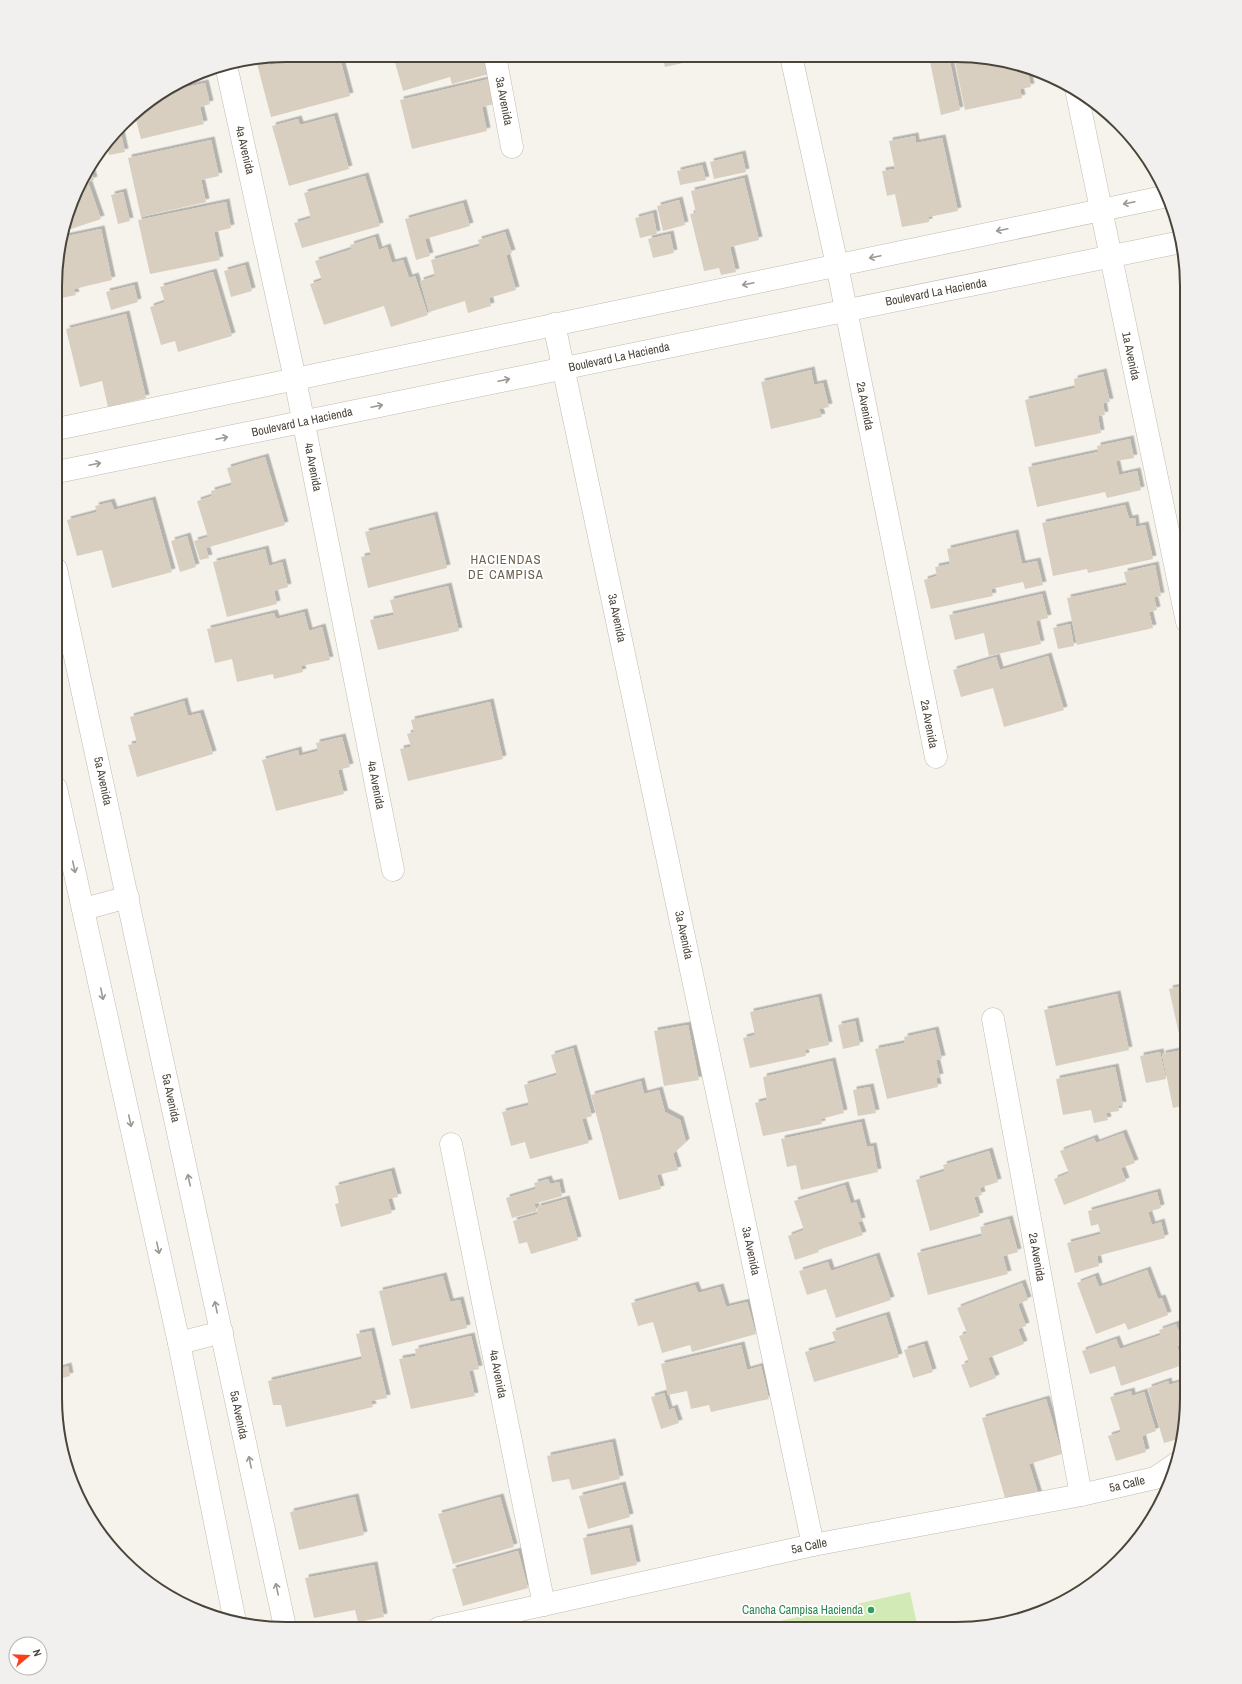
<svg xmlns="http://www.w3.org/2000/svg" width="1242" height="1684" font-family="'Archivo Narrow',sans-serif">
<defs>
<filter id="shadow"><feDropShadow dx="3.5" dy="-3.5" stdDeviation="0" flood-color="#0004"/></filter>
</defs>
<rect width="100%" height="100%" fill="#f6f3ec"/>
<path fill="#d2eab5" d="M910,1592L918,1629L748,1628Z"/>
<g fill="#d8cfc1" filter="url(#shadow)">
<path d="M309,55H339L350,96L271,117L256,60L269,58L270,65Z"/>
<path d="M393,55L483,56L489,74L452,84L450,77L403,91Z"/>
<path d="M550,56H570L551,61Z"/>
<path d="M662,56H709V57L665,67Z"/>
<path d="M929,57H949L960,110L941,115Z"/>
<path d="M954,57H987L1027,68L1031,87L1020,89L1022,98L965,110Z"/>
<path d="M489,79L494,104L482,107L487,131L412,149L400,100Z"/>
<path d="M205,83L210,104L200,107L204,124L141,139L134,112L181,85L182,88Z"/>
<path d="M334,116L349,169L289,186L272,126L298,119L300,125Z"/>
<path d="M120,129L125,152L109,155L107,145Z"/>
<path d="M915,136L916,143L942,138L958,211L929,217V222L902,227L895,194L887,196L882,171L895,169L889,141Z"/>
<path d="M211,140L219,176L201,180L206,202L141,217L128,158Z"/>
<path d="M742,154L746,172L714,179L710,162Z"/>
<path d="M702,165L706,180L680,185L677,171Z"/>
<path d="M90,166L94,180L88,182L101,219L65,231L86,171Z"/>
<path d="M365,176L380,226L302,248L294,223L311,218L304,193Z"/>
<path d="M744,178L759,240L730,247L736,272L721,275L719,268L704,271L690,214L696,213L691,191Z"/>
<path d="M123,192L130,221L118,224L111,195Z"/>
<path d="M679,200L685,225L663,231L657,206Z"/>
<path d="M226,202L231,228L214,232L220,260L150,274L138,220Z"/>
<path d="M463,203L470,226L425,239L430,256L416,260L405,219Z"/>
<path d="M653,213L657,234L640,238L635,218Z"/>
<path d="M101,229L112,280L74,289L76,295L57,299V255L63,237Z"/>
<path d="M505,232L512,253L506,255L516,290L489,298L491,306L468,313L465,301L429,312L420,281L435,276L431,260L480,246L478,240Z"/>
<path d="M670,234L674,253L653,258L648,239Z"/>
<path d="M375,237L379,250L387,247L392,263L403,260L409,278L415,276L428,315L391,327L384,306L324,325L310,284L322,280L315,261L352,249L350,245Z"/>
<path d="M245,265L252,291L231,297L224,271Z"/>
<path d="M213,272L232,336L178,352L175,341L161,345L150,307L165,302L160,287Z"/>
<path d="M134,285L138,302L111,310L106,292Z"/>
<path d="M126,314L146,398L108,407L102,381L80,387L66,329Z"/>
<path d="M811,370L814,385L823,383L829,407L819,409L822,417L771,429L761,382Z"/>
<path d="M1103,372L1110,402L1103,403L1105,415L1098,416L1101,433L1035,447L1025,400L1075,388L1074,379Z"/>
<path d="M1130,439L1134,458L1116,461L1119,475L1137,471L1141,490L1107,498L1105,492L1037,507L1028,467L1098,452L1097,446Z"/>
<path d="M265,457L285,525L206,548L209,558L200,560L194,541L208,537L197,501L212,496L211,491L232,485L227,468Z"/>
<path d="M152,500L172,572L112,588L102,550L77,556L67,520L97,512L95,506L111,502L114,510Z"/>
<path d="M1125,505L1129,519L1135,518L1136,527L1145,525L1153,559L1088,573L1087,569L1053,576L1042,523Z"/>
<path d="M434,515L447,568L368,588L361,557L371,555L365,532Z"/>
<path d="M1015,533L1022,564L1037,561L1043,585L1025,589L1023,582L991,589L993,596L931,609L924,580L937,576L935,567L950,564L947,549Z"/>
<path d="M187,536L196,567L180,572L171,541Z"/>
<path d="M265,549L269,566L282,562L288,587L274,591L277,604L227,617L213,562Z"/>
<path d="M1155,565L1161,596L1154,597L1157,610L1149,612L1153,628L1077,645L1067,598L1127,585L1124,572Z"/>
<path d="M448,586L459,631L378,650L370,620L394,615L390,600Z"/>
<path d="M1042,594L1048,618L1036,621L1041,644L989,656L984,633L955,640L949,615Z"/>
<path d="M304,612L309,631L322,627L330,660L301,666L303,672L274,679L273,674L237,682L232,659L215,663L207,629L274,613L276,619Z"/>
<path d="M1070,624L1074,646L1058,649L1053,628Z"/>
<path d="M1048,656L1064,710L1004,727L993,688L961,697L953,670L996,657L1000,670Z"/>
<path d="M184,701L188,716L200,713L213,754L137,777L128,745L137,743L130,717Z"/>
<path d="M490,702L503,759L408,781L400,749L411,747L407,734L414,732L411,720Z"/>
<path d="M342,737L350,767L338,770L344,794L276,811L262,760L298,750L299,756L318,751L316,743Z"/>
<path d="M1187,985V1041L1181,1043L1169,989Z"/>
<path d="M1117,994L1129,1050L1056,1066L1044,1010Z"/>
<path d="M818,997L829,1045L805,1050L806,1056L750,1068L743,1038L755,1035L750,1012Z"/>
<path d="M855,1021L860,1045L843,1049L838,1025Z"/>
<path d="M688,1025L699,1080L664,1086L654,1031Z"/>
<path d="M935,1030L942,1059L936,1060L940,1077L936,1078L938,1087L887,1099L875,1049L905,1043L904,1037Z"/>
<path d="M573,1048L592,1116L582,1119L589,1143L530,1159L525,1142L511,1146L502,1112L529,1105L524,1085L557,1075L551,1055Z"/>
<path d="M1187,1049V1105L1173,1108L1162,1054Z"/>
<path d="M1160,1052L1166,1079L1146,1083L1140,1056Z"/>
<path d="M832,1061L844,1113L821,1119L822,1124L763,1136L755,1103L767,1100L763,1077Z"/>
<path d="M1115,1067L1123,1105L1118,1106L1119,1111L1106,1113L1108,1120L1094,1123L1091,1110L1063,1115L1056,1079Z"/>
<path d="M641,1081L644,1094L659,1090L665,1112L680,1120L686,1142L673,1154L678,1170L657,1175L661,1189L619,1200L591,1095Z"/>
<path d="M870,1087L876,1113L858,1116L853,1090Z"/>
<path d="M861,1122L867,1147L873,1146L878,1172L801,1190L796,1165L787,1167L781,1139Z"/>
<path d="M1123,1133L1135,1163L1121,1168L1126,1181L1064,1205L1054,1179L1069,1173L1060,1151L1094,1138L1096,1143Z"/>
<path d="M989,1151L998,1182L980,1188L982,1195L974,1197L980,1216L930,1231L916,1180L945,1171L943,1165Z"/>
<path d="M391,1171L398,1197L388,1199L392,1213L341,1227L335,1204L339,1203L335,1186Z"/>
<path d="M548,1179L550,1184L559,1182L562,1196L534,1204L537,1211L512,1218L506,1198L536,1189L534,1183Z"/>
<path d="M845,1185L851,1204L856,1202L862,1221L858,1222L863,1235L818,1250L819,1252L795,1260L788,1236L804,1230L794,1201Z"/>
<path d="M1157,1192L1161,1208L1148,1212L1152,1225L1161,1222L1165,1238L1097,1256L1099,1266L1075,1273L1067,1243L1101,1234L1098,1224L1091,1226L1088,1211Z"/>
<path d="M566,1199L578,1240L531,1254L527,1242L519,1244L513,1221L538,1214L537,1207Z"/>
<path d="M1009,1219L1018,1252L1003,1256L1008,1274L928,1295L917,1253L982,1236L980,1227Z"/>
<path d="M876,1256L891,1300L836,1318L826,1289L807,1295L799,1271L828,1262L831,1271Z"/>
<path d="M1147,1270L1158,1299L1162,1298L1168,1315L1128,1330L1125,1323L1096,1334L1077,1283L1095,1276L1099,1287Z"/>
<path d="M443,1276L450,1302L460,1300L467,1328L392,1346L379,1291Z"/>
<path d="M1022,1283L1028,1300L1018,1304L1026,1326L1018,1329L1024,1344L988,1358L996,1378L970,1388L961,1365L969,1362L959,1336L967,1333L957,1308Z"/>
<path d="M695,1285L698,1293L720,1287L726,1307L747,1302L756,1334L692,1352L690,1345L662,1353L653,1322L638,1326L631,1303Z"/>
<path d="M886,1315L899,1357L814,1382L805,1352L836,1343L832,1332Z"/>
<path d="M1176,1324L1183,1344L1177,1346L1183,1365L1121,1386L1115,1366L1090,1374L1082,1351L1116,1339L1120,1349L1161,1335L1159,1330Z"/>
<path d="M371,1331L387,1398L371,1401L373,1407L286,1427L281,1405H273L268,1381L362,1359L356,1334Z"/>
<path d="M471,1336L479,1369L469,1371L475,1396L411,1409L399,1359L416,1356L415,1349Z"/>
<path d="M924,1344L933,1372L913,1378L904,1350Z"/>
<path d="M741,1345L747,1370L761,1366L769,1399L711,1412L709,1405L691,1409L687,1391L668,1395L661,1364Z"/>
<path d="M68,1366L70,1376L55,1380V1370Z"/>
<path d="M1186,1380V1414L1182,1438L1164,1443L1148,1388L1168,1381L1169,1385Z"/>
<path d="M1131,1391L1132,1396L1144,1392L1156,1431L1142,1436L1146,1452L1116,1461L1108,1436L1121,1432L1110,1397Z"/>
<path d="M664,1393L669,1410L674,1408L679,1423L661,1429L651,1397Z"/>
<path d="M1046,1399L1062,1454L1029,1464L1039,1496L1007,1505L982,1418Z"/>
<path d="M612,1442L620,1479L572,1490L569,1479L552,1482L547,1456Z"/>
<path d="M622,1485L630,1517L588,1529L579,1496Z"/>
<path d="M355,1497L364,1535L299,1550L290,1512Z"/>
<path d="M500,1497L514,1547L453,1564L438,1514Z"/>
<path d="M629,1528L637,1565L591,1575L583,1538Z"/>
<path d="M518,1551L528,1588L463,1606L452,1569Z"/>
<path d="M374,1565L384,1617L358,1622L355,1610L314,1618L305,1578Z"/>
</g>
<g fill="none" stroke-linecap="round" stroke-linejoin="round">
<defs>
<g id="minor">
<path d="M495,56L512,147"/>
<path d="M791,56L837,265L936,757"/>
<path d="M226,65L295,379L393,870"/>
<path d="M1076,89L1187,622"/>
<path d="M554,324L813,1545"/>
<path d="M57,429L1168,196"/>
<path d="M57,472L1181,242"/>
<path d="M56,569L285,1627"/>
<path d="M56,788L179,1343L235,1622"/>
<path d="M84,909L128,897"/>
<path d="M993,1019L1081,1495"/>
<path d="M451,1144L544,1605"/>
<path d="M179,1343L222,1332"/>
<path d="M439,1628L813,1545L1081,1495L1155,1478L1177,1463"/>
</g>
</defs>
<use href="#minor" stroke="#c2bbae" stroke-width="23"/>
<use href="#minor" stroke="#fff" stroke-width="22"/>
</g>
<defs><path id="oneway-shaft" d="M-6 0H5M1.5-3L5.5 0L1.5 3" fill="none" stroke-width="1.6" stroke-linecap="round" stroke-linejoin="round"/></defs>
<g stroke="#9c9892">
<use href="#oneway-shaft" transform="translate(1129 203) rotate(168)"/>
<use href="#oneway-shaft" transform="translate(1002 230) rotate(168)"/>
<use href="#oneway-shaft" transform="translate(875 257) rotate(168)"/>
<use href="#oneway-shaft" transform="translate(748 284) rotate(168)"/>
<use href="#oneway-shaft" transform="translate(504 380) rotate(-12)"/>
<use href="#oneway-shaft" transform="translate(377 406) rotate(-12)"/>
<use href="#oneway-shaft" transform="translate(222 438) rotate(-12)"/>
<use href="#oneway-shaft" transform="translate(95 464) rotate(-12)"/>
<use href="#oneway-shaft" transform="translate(74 867) rotate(77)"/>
<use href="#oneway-shaft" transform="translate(102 994) rotate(78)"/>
<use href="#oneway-shaft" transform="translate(130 1121) rotate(78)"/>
<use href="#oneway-shaft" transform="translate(189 1180) rotate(-102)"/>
<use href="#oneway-shaft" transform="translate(158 1248) rotate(78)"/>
<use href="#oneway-shaft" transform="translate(216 1307) rotate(-102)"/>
<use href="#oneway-shaft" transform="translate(250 1462) rotate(-102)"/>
<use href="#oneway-shaft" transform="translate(277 1589) rotate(-102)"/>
</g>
<circle fill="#2e9e5b" stroke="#fff" stroke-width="1.5" cx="871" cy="1610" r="4"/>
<g text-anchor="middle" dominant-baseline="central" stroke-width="3.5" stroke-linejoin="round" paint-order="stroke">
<g font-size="12" fill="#4b4439" stroke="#fff">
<text transform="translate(504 101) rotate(79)">3a Avenida</text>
<text transform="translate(245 150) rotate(77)">4a Avenida</text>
<text transform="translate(936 292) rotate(-11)">Boulevard La Hacienda</text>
<text transform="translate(1131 356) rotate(78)">1a Avenida</text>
<text transform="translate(619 357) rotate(-12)">Boulevard La Hacienda</text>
<text transform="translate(865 406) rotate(79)">2a Avenida</text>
<text transform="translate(302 422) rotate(-12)">Boulevard La Hacienda</text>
<text transform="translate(313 467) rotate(79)">4a Avenida</text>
<text transform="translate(617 618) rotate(78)">3a Avenida</text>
<text transform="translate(929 724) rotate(79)">2a Avenida</text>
<text transform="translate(103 781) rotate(78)">5a Avenida</text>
<text transform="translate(376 785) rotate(79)">4a Avenida</text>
<text transform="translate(684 935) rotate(78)">3a Avenida</text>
<text transform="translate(171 1098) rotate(78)">5a Avenida</text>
<text transform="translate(751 1251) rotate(78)">3a Avenida</text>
<text transform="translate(1037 1257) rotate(80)">2a Avenida</text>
<text transform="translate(498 1374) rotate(79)">4a Avenida</text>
<text transform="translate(239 1415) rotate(78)">5a Avenida</text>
<text transform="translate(1127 1484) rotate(-13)">5a Calle</text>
<text transform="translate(809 1546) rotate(-12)">5a Calle</text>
</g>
<g font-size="12" fill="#27864d" stroke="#fff" text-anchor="end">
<text x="863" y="1610">Cancha Campisa Hacienda</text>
</g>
<g font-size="13" letter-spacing="1" fill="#6e6250" stroke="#fff">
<text x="506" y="559">HACIENDAS<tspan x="506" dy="15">DE CAMPISA</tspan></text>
</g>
</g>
<path d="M0 0H1242V1684H0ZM286 62H956A224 224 0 0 1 1180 286V1398A224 224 0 0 1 956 1622H286A224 224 0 0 1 62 1398V286A224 224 0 0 1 286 62Z" fill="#f1f0ef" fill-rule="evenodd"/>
<path fill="none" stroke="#4b4439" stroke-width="2" d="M286 62H956A224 224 0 0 1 1180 286V1398A224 224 0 0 1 956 1622H286A224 224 0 0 1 62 1398V286A224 224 0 0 1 286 62Z"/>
<g transform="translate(28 1656) rotate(71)"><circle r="19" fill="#ffffff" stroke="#b7b4b0"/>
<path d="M0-3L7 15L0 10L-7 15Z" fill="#fc3f1d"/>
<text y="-6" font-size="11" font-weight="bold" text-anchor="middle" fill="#4b4439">N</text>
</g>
</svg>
